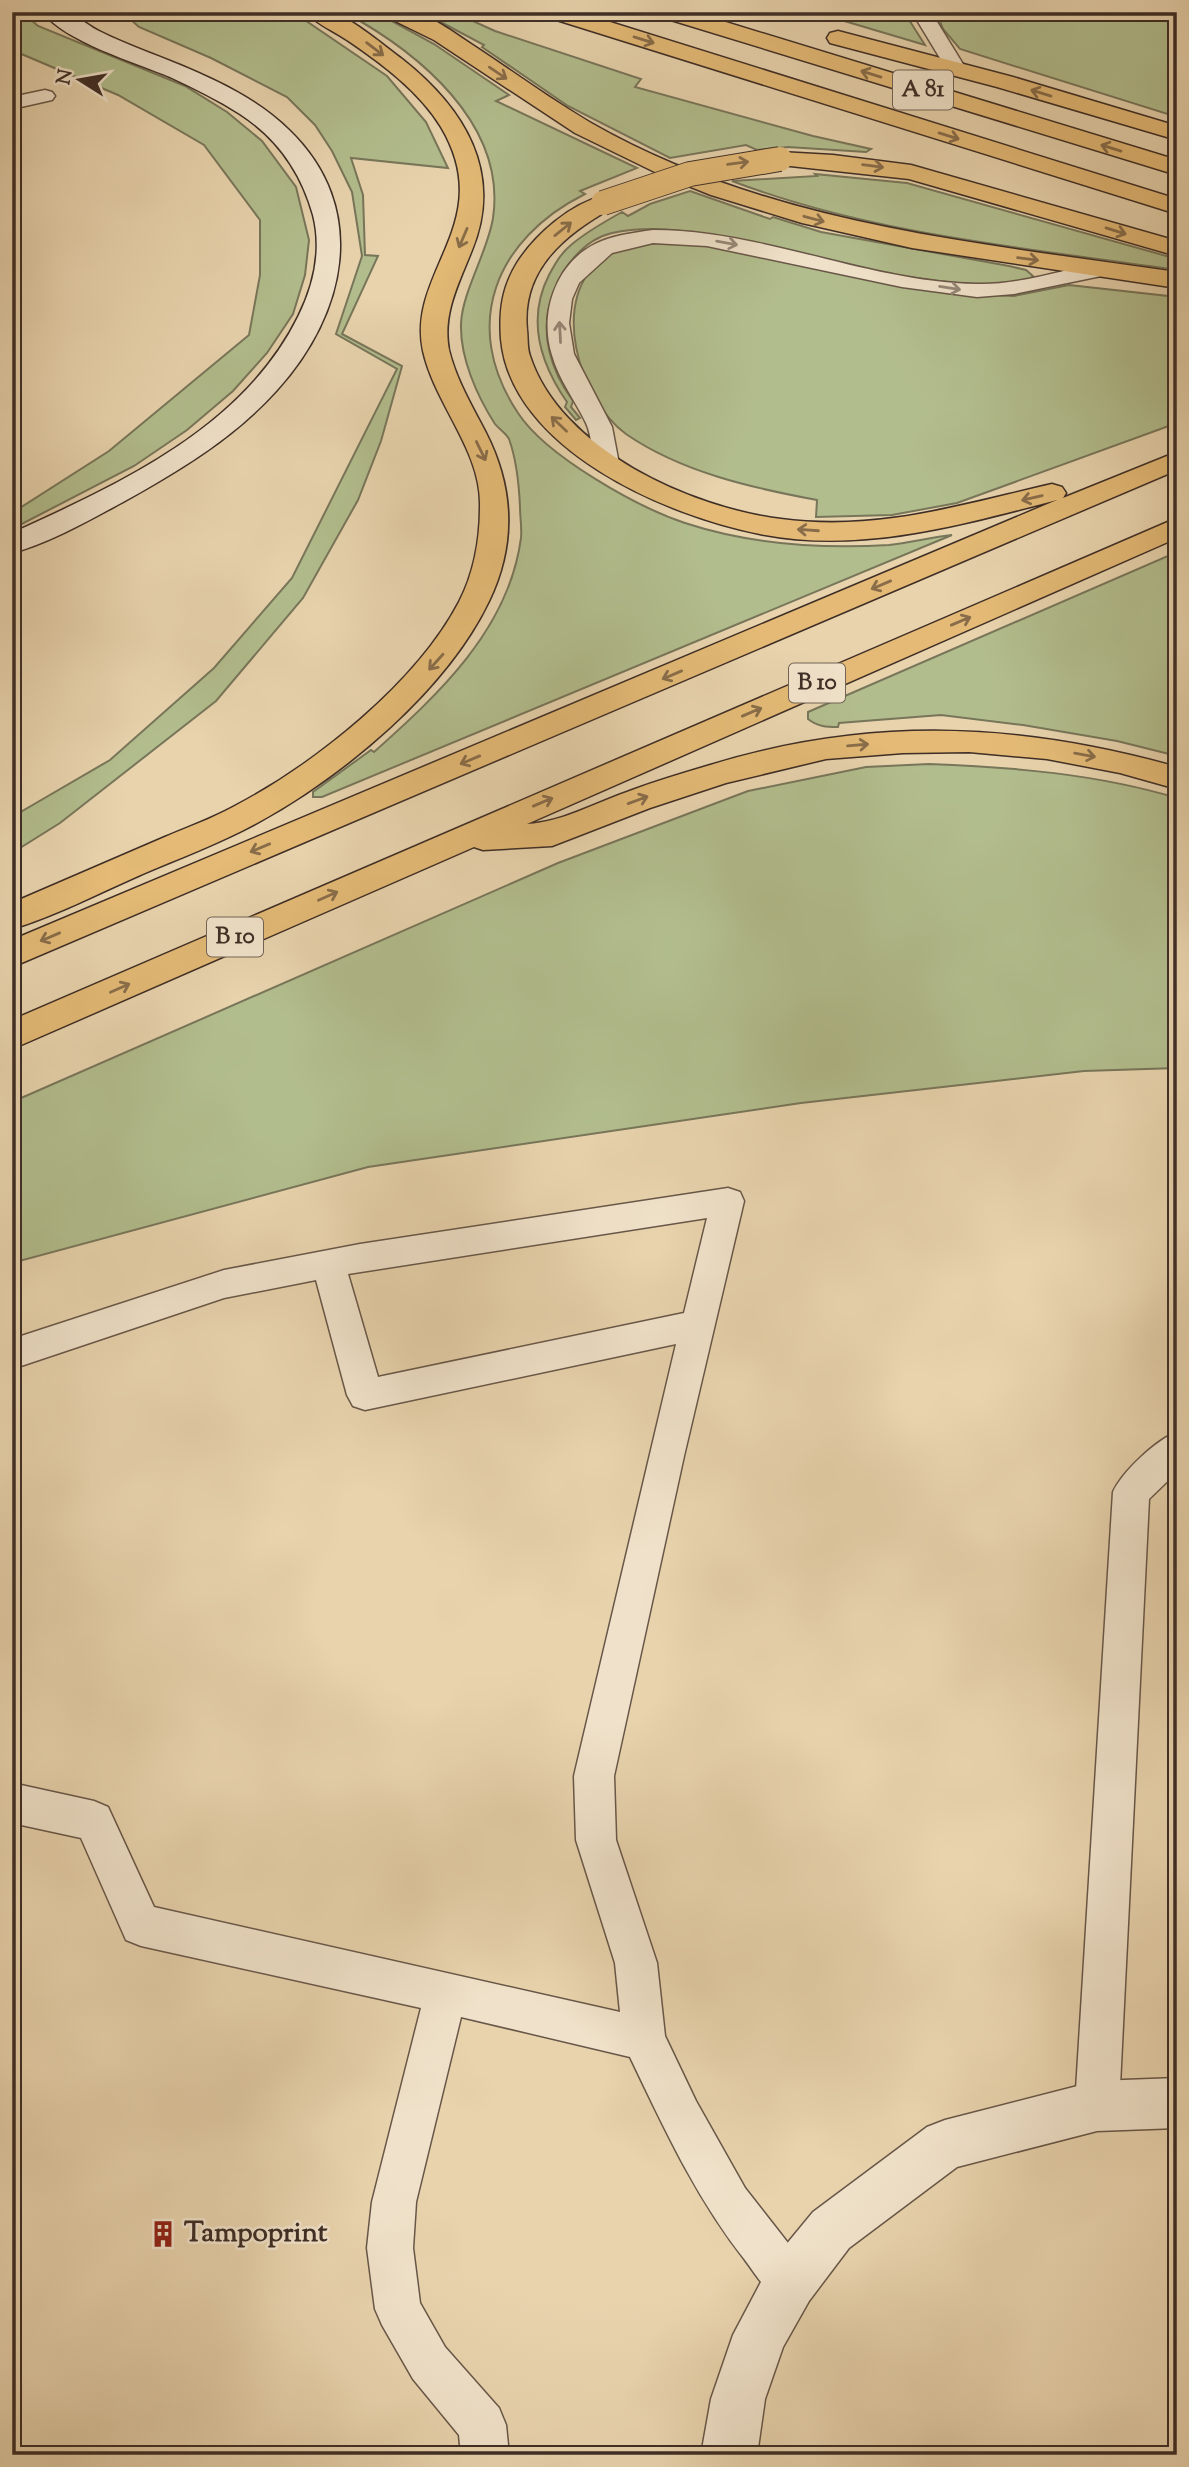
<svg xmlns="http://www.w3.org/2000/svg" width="1189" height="2467" font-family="'Sorts Mill Goudy',serif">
<rect width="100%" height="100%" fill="#e8d3ad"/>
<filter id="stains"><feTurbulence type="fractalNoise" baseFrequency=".00286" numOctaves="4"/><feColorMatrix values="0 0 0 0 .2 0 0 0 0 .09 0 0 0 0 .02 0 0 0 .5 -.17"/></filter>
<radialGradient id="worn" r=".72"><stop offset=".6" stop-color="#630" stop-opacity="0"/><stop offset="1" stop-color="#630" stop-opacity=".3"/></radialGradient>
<g fill="#b2bd8d" stroke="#78765a" stroke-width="2">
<path d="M12,12H22L38,26L185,86L227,112L262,141L296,187L309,240L305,275L293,314L267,353L233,391L187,430L134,466L12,529V513L109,451L249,335L260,275V220L204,145L118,95L12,50Z"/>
<path d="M122,12H293L387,76L426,122L448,168L351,158L363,195L365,255L378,256L342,334L402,366L381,441L358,500L303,598L216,701L60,823L12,853V817L110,760L214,668L292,578L397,369L336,334L362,256L352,192L332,151L315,125L287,97L211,58L139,27Z"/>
<path d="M344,12L379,14L434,44L509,95L496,101L637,168L580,191L585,194C495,239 460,326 518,413C546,456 637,507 685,523C752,545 820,549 889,545C910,543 931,537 952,535L322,797H313V792L371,750L374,752C439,694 509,629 521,538C522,528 520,517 520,507C519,484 517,461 509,439C506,433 499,429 495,424C477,396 460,358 461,324C462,292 488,251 493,218C507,124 418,52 344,12Z"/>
<path d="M422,12H453L495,31L641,79L635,87L813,136L871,149L866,152L788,147L757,150L746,145L670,158L568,106L482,47L484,45Z"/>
<path d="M814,12H904L925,45Z"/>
<path d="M936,12H1177V117L960,49L943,29Z"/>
<path d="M815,174L907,183L1177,259V270C1028,248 874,235 732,181L817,176Z"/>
<path d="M690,191L770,219L773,217L821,232L1009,266L1026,270L1033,276L1028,282C946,293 846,264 765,246C716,236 662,222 612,233C582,240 561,270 552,297C539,333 551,371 573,401L571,407L580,418L576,420L565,407L567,402C540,363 526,320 549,275C555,264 561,253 571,245C586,232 604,222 622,212L628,216L650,204Z"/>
<path d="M672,242L698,244L948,293L1014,296L1069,285L1177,297V423L957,503L892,515L816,517L817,500C752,488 681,472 626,434C579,400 547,296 605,257C624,245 650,244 672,242Z"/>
<path d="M1177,552V756L1117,741L1023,725L941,715L839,723L838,727C827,727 818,727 808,719V712Z"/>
<path d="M929,764C1012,767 1097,774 1177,798V1068L1084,1071L801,1103L368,1167L12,1263V1102L558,863L748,791L866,767Z"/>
</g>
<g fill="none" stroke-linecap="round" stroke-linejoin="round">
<defs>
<g id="lane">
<path d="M912,12H931L966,69L963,73H949Z"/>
<path d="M45,90L52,92L55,96L52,100L12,109V97Z"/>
<path d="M653,230C763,230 867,282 977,284C1020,285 1061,270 1103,262L1111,264L1114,269L1111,274L1014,294L977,297L902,287L707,246L653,243L612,253L579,283L572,299L569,323L574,354L612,427L619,464L616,469L607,471L598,469C590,456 593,437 586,423C575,400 559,380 552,355C539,315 555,264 595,244C613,235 633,233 653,230Z"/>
<path d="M728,1188L740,1192L744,1201L684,1456L614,1776L616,1840L657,1963L665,2036L696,2101L745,2188L806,2266L813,2282L806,2298L790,2305C768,2296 759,2279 745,2260C696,2198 664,2128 630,2057L461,2017L416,2202L413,2248L420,2303L445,2347L499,2408L506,2425L509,2455H461L459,2435L413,2379L382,2325L375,2309L367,2248L372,2202L421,2008L141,1946L126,1940L81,1838L12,1823V1783L94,1801L108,1807L154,1907L620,2012L615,1963L576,1840L574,1776L676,1344L365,1410L353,1406L347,1395L316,1280L224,1298L12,1369V1339L224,1270L360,1244ZM707,1218L684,1313L378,1377L348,1274Z"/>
<path d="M1177,1432V1472L1149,1499L1119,2106L1112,2121L1097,2128L1082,2121L1075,2106L1113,1492C1122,1472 1156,1440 1177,1432Z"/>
</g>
<path id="street" d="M1177,2078V2128L1097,2131L957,2167L849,2248L809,2301L783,2347L765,2399L757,2455H701L711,2399L733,2335L771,2263L813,2212L927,2127L945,2120L1097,2081Z"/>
<path id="secondary" d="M43,12C51,12 63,10 69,13C80,18 90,27 101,32C127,45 154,54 180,65C218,81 259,100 289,130C370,208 346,314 277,390C234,438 179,471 123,502C89,520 50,543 12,553V533C120,484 243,428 298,317C314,285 322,250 313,215C301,172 277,138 240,114C218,100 194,88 170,77C137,63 63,41 43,12Z"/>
<g id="highway">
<path d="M306,12C314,12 325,10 332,12C350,17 387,48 402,59C464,108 504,172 472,250C459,283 442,314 449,350C456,379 472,406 486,433C514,488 516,545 489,601C446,691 343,776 257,823C219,844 177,859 138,876C97,894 55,916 12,929V903C63,881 114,859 165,837C188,827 211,819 233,807C314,765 416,684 459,602C474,573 480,539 480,507C482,451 435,405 423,351C406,271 498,223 441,127C419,91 381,63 347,40C334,31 316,24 306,12Z"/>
<path d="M384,12C393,12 402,11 411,12C431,15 454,33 471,44C511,70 550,99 591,123C769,225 978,243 1177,272V288L912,248L802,223L711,195L661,175L575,133L434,40L387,17Z"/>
<path d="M544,12H578L1177,199V214L547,17Z"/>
<path d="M658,12H693L1177,160V175L661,17Z"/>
<path d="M838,31L1013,77L1177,126V140L997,87L830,43L827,38L830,33Z"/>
<path d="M780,152L833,155L911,165L1177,241V256L909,179L772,164L768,159L772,154Z"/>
<path d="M603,196L612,198L615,203L612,208C564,235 521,270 527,330C528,338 527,348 530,356C560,449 691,508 781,519C877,532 960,505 1052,484L1062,487L1066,493L1063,498L1177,452V470L12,967V940L1057,500C960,525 862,554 760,534C667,516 511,449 501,339C499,310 502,288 517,263C535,235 570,204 603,196Z"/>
<path d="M1177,518V538L527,824C562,822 593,804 627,792C653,782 680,774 707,766C868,716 1017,722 1177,767V789L1120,773L1047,759L969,752L903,753L826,759L726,783L650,808L552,846L483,850L474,847L12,1049V1020Z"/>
</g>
</defs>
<use href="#lane" stroke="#685748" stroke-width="3"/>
<use href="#street" stroke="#685748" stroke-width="3"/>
<use href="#secondary" stroke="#3e2e26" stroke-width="3"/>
<use href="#highway" stroke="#3e2e26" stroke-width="3"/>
<use href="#lane" fill="#f0e2ca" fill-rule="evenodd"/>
<use href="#street" fill="#f0e2ca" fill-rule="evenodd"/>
<use href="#secondary" fill="#f0e2ca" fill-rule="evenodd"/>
<use href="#highway" fill="#e4ba76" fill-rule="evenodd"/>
<defs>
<path id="highway-bridge" d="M603,203L690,174L780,159"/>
</defs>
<use href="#highway-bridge" stroke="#3e2e26" stroke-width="26" stroke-linecap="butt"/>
<use href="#highway-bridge" stroke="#e4ba76" stroke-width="24"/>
</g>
<defs><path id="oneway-shaft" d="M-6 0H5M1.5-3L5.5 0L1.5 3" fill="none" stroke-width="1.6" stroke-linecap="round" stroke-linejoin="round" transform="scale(1.75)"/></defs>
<g stroke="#896d4a">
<use href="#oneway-shaft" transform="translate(644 40) rotate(17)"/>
<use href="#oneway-shaft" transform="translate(375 49) rotate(37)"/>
<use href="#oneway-shaft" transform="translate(498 73) rotate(34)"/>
<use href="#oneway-shaft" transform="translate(871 74) rotate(-163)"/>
<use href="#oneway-shaft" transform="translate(1041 93) rotate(-163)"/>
<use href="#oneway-shaft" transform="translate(949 136) rotate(17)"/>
<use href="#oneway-shaft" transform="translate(1111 148) rotate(-163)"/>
<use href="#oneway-shaft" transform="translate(738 163) rotate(-8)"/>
<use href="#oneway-shaft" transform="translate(873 166) rotate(7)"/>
<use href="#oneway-shaft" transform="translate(814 219) rotate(15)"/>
<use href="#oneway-shaft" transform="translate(563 229) rotate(-39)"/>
<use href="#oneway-shaft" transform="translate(1116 231) rotate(17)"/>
<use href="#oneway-shaft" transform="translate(463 238) rotate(113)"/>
<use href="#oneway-shaft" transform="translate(1028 259) rotate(7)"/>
<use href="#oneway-shaft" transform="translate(559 424) rotate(-136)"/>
<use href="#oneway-shaft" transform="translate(481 451) rotate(64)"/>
<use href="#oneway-shaft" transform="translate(1032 498) rotate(167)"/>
<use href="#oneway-shaft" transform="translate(808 530) rotate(-176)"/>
<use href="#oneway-shaft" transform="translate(881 585) rotate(157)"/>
<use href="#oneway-shaft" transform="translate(961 621) rotate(-23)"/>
<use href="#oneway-shaft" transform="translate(436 662) rotate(132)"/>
<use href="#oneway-shaft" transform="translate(672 675) rotate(157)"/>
<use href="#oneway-shaft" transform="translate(752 712) rotate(-23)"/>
<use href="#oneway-shaft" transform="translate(858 745) rotate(-5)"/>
<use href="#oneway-shaft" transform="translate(1085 755) rotate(10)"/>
<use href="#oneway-shaft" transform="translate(470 760) rotate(157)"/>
<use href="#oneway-shaft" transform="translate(638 800) rotate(-20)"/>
<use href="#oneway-shaft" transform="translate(543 802) rotate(-23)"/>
<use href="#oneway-shaft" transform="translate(260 848) rotate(157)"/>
<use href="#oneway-shaft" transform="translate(328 896) rotate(-24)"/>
<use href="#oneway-shaft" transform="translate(50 937) rotate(157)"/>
<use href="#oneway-shaft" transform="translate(120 988) rotate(-24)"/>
</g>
<g stroke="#978878">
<use href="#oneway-shaft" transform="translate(727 243) rotate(10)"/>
<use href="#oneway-shaft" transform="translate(950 288) rotate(9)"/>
<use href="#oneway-shaft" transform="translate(560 332) rotate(-93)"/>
</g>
<defs>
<symbol id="building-bare" viewBox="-9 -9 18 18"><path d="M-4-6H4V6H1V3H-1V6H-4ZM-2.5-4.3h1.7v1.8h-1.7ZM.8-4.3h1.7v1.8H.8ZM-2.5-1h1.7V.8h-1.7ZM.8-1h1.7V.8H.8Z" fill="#8f2418" stroke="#f0e2ca" stroke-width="2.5" paint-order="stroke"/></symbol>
</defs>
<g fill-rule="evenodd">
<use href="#building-bare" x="144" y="2215" width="38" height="38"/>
</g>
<g text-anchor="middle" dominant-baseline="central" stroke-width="5" stroke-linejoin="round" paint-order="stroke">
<g fill="#f0e2ca" stroke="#736457" stroke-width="2">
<rect x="893" y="70.5" width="60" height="39" rx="5"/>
<rect x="789" y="663.5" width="56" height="39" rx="5"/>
<rect x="207" y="917.5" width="56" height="39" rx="5"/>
</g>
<g font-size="23" font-weight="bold" fill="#3e2e26">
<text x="923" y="90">A 81</text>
<text x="817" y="683">B 10</text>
<text x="235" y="937">B 10</text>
</g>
<g font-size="28" font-weight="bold" fill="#3e2e26" stroke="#f0e2ca" text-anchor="start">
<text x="184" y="2234">Tampoprint</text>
</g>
</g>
<rect width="1189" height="2467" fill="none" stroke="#e8d3ad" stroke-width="42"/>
<rect x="14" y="14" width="1161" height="2439" fill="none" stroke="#3e2e26" stroke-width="3.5"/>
<rect x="21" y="21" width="1147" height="2425" fill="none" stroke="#3e2e26" stroke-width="2"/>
<g transform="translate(80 80) rotate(281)" stroke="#f0e2ca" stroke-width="5" paint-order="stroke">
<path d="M0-5L12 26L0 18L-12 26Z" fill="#3e2e26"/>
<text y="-10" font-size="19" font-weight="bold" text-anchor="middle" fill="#3e2e26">N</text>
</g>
<rect width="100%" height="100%" filter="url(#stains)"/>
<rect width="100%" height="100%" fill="url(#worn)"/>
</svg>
